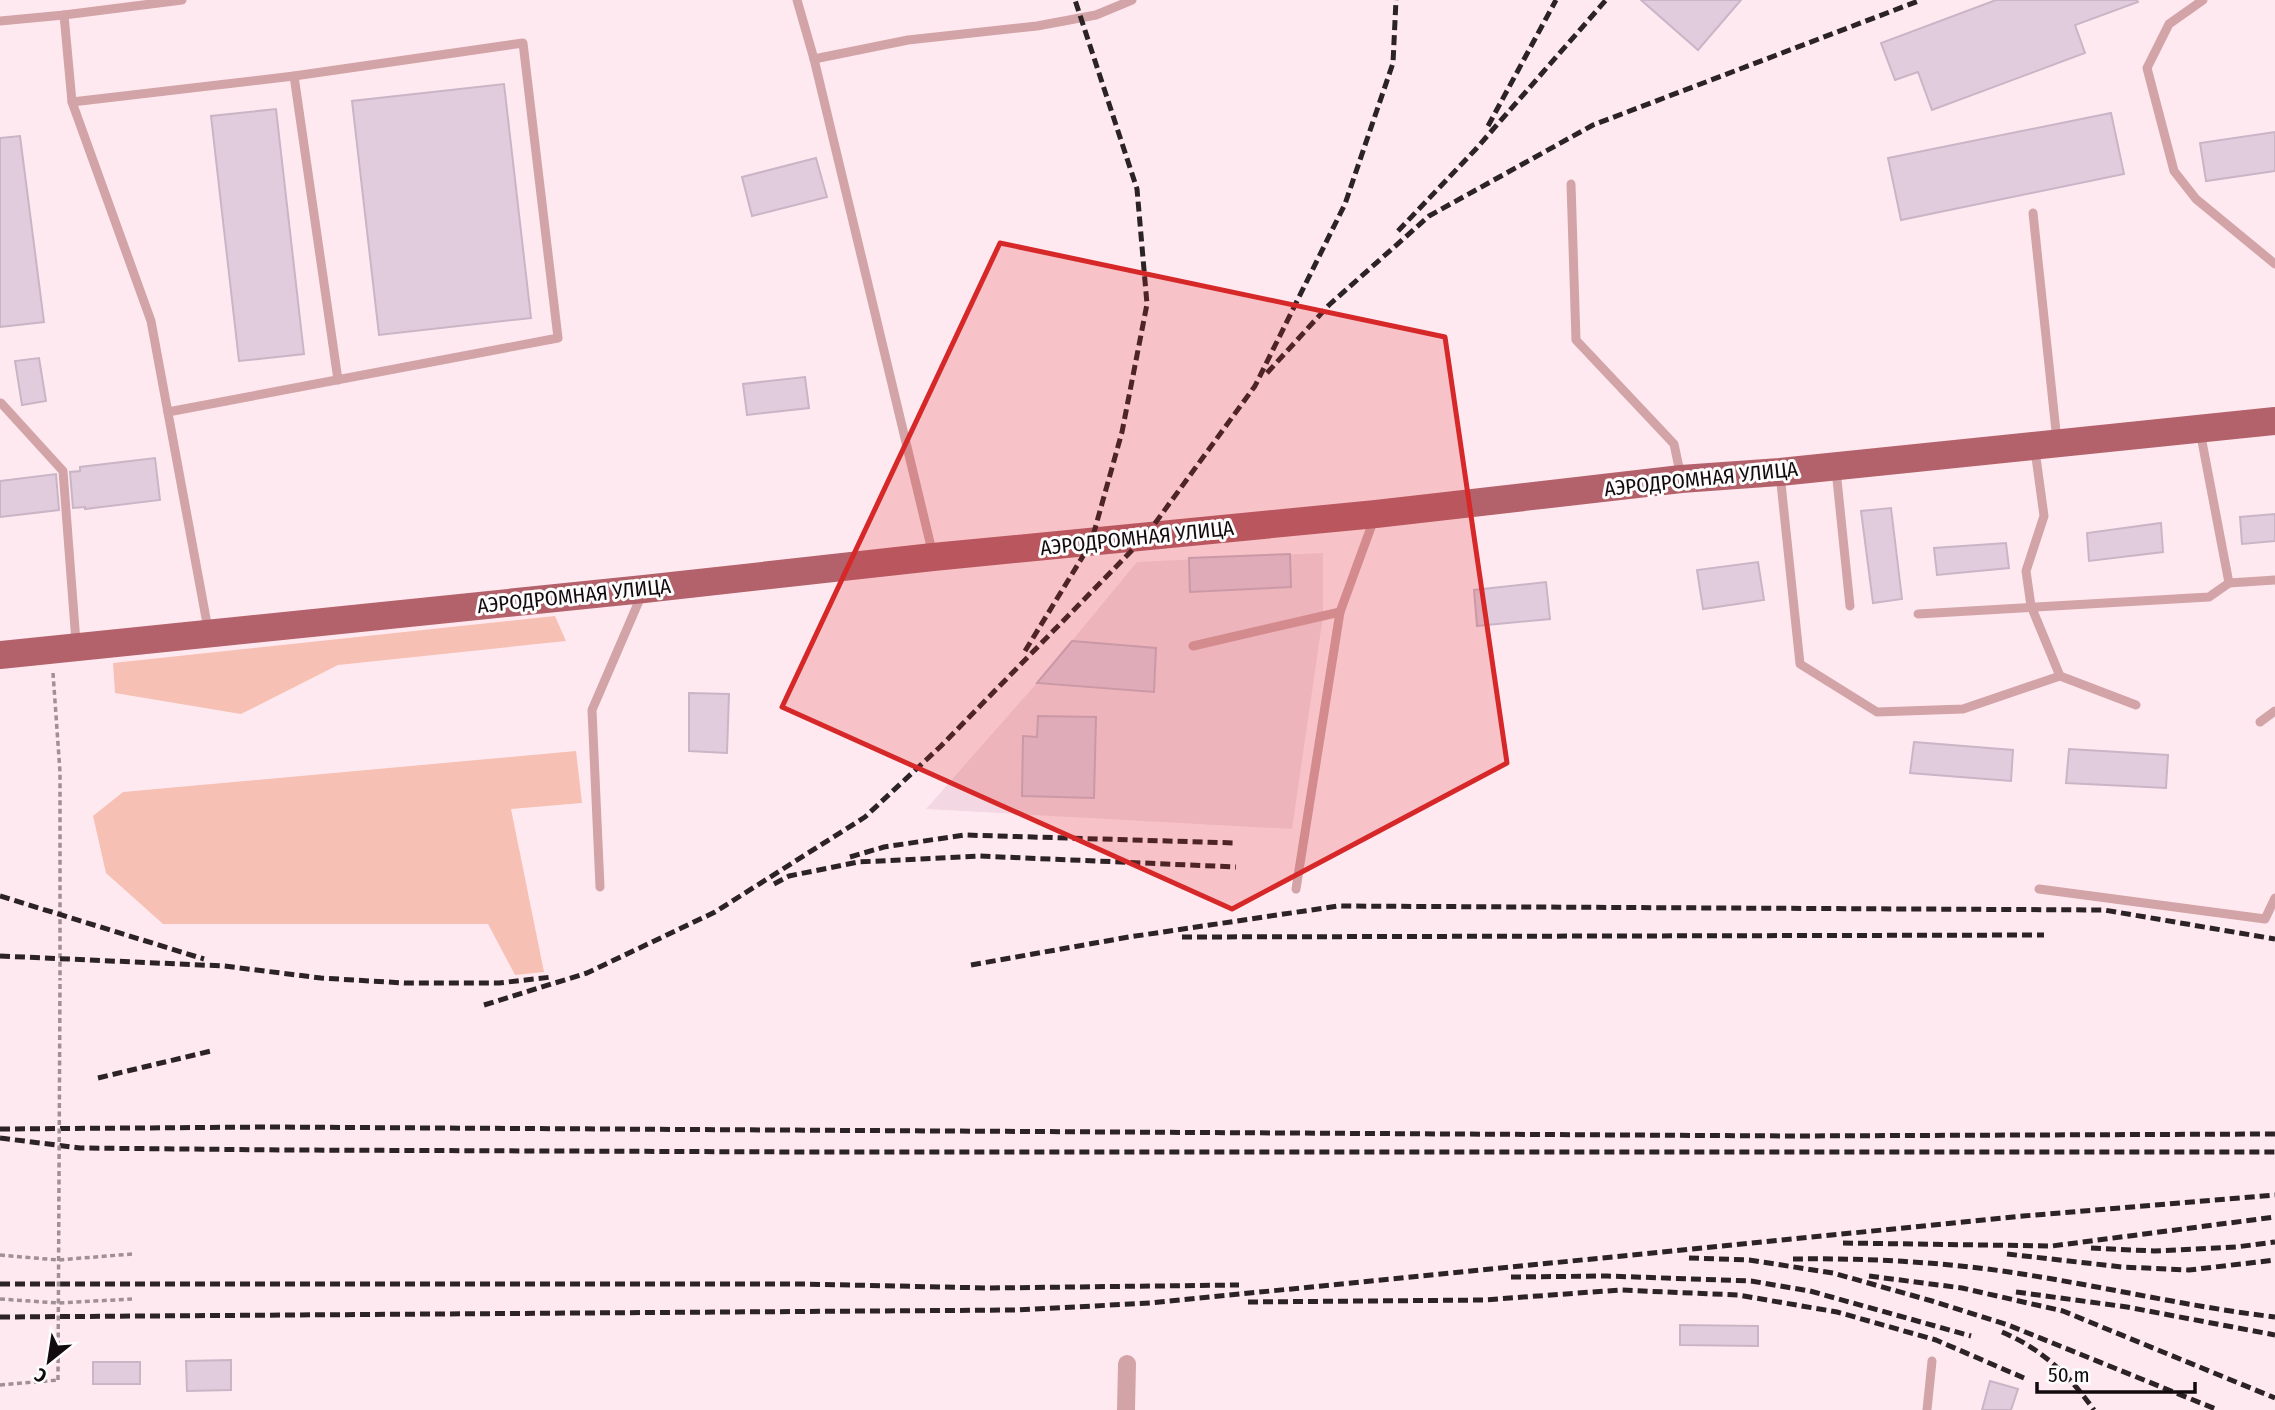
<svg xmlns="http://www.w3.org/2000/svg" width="2275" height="1410" font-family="'Fira Sans Condensed',sans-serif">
<rect width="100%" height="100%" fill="#ffe9f1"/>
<path fill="#f3d7e2" d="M1323,553V616L1292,829L926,809L1037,683L1137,562Z"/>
<g fill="#f6c1b4">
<path d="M555,616L566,641L338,665L241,714L115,693L113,663Z"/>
<path d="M576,751L582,803L511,809L544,972L515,975L488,924H163L106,873L93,816L123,792Z"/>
</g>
<g fill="#e1ccdd" stroke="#c9b5c6" stroke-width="2">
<path d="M1641,0H1741L1698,50Z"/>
<path d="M1996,0H2137L2138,2L2075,25L2085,53L1932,110L1918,72L1895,80L1881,43Z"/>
<path d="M504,84L531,318L379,335L352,101Z"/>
<path d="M276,109L304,354L239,361L211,116Z"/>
<path d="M2111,113L2124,174L1901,220L1888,158Z"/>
<path d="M2275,132V171L2206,181L2200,143Z"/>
<path d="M20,136L44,322L0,327V138Z"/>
<path d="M816,158L827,197L752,216L742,177Z"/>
<path d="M39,358L46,401L22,405L15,361Z"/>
<path d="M805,377L809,408L747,415L743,384Z"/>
<path d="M155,458L160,500L85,509V507L73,508L70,472L80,471V467Z"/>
<path d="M56,474L59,510L0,517V481Z"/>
<path d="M1891,508L1902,599L1873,603L1861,511Z"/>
<path d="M2275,514V541L2242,544L2240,517Z"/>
<path d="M2161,523L2163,552L2089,561L2087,533Z"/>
<path d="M2006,543L2009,568L1937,575L1934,548Z"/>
<path d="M1290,554L1291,587L1190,592L1189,558Z"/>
<path d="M1758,562L1764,600L1703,609L1697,570Z"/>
<path d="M1546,582L1550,619L1477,626L1474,590Z"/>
<path d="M1072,641L1156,648L1154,692L1037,683Z"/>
<path d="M689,693L729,694L727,753L689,751Z"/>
<path d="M1038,716L1096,717L1094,798L1022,796L1023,736L1037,737Z"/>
<path d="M1914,742L2013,750L2011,781L1910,773Z"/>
<path d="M2069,749L2168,755L2166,788L2066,783Z"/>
<path d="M1680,1325L1758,1326V1346L1680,1345Z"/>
<path d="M231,1360V1390L187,1391L186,1361Z"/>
<rect x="93" y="1362" width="47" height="22"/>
<path d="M1990,1381L2018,1389L2011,1410H1982Z"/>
</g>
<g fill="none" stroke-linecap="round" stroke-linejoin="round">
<g stroke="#a08f96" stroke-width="3.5" stroke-dasharray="5 3.5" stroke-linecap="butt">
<path d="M53,673L60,772V978"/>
<path d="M0,1255L58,1260L132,1254"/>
<path d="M0,1299L58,1303L132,1299"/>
<path d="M0,1385L58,1380"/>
</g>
<g stroke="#d3a4a7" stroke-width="9">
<path d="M797,0L814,59L933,555"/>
<path d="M2203,0L2169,24L2147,68L2174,171L2196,199L2275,264"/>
<path d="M64,15L182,0"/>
<path d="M0,21L64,15L72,102L151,321L208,629"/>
<path d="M814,59L908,40L1037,26L1096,15L1132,0"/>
<path d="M294,76L338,380"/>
<path d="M72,102L294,76L523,43L558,338L168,412"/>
<path d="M1571,184L1576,340L1674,444L1681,477"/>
<path d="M2033,213L2057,441"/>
<path d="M1,403L63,471L76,642"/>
<path d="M2035,450L2044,516L2026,571L2031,606L2060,676L2136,705"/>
<path d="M1836,470L1850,606"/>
<path d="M1780,474L1800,664L1877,712L1963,709L2060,676"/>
<path d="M2229,583L2275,580"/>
<path d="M1918,614L2209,597L2229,583L2200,431"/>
<path d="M1193,646L1340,612L1374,519"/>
<path d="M2260,722L2275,711"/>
<path d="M600,887L592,710L642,594"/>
<path d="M1296,889L1340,612"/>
<path d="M2039,889L2265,919L2275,898"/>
<path d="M1927,1410L1932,1361"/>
</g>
<path stroke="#d3a4a7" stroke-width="18" d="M1126,1410L1127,1364"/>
<path stroke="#b3626b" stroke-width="28" d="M0,655L644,589L933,557L1376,514L1681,479L1780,472L2275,421"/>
<g stroke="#2c2327" stroke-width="5" stroke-dasharray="10 5" stroke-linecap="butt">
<path d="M1488,126L1556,0"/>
<path d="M1398,231L1475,150L1606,0"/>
<path d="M1267,373L1329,305L1429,216L1593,125L1921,0"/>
<path d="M1025,651L1091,543L1122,432L1147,304L1137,189L1075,0"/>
<path d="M850,857L884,847L964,835L1236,843"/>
<path d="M774,884L789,876L858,862L979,856L1236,867"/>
<path d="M0,896L204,959"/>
<path d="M1182,937L2044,935"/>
<path d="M0,956L224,966L321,978L404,983H499L552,977"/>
<path d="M971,965L1129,937L1338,906L2104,910L2275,939"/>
<path d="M484,1005L587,973L715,912L865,817L941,746L1145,537L1255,386L1345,204L1393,63L1396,0"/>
<path d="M98,1078L211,1051"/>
<path d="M0,1129L267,1127L1794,1136L2275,1134"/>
<path d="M0,1138L80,1148L287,1150L809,1152H2275"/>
<path d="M1843,1243L2052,1246L2275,1217"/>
<path d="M2091,1248L2154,1251L2236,1247L2275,1242"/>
<path d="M2007,1254L2122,1267L2189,1270L2275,1260"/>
<path d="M1689,1258L1749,1260L1833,1273L1932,1301L2008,1325L2218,1410"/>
<path d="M1793,1259C1869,1258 1947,1262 2022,1274C2106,1287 2190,1307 2275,1317"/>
<path d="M1869,1276L1962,1288L2063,1311L2275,1398"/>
<path d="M1511,1277L1607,1276L1751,1281L1810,1291L1971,1336"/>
<path d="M0,1284H802L989,1288L1239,1285"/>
<path d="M2016,1292L2127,1307L2275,1335"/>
<path d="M1248,1302L1483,1300L1620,1290L1738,1295L1837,1312L1936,1340L2024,1378"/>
<path d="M0,1317L1017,1310L1150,1303L2023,1216L2275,1195"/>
<path d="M2002,1332C2042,1349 2069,1375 2094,1410"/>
</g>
<path stroke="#a08f96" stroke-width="3.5" stroke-dasharray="5 3.5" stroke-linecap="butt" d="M58,1380L60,978"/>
</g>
<path fill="#d62828" fill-opacity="0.2" stroke="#d62828" stroke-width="5" stroke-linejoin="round" d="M1000,243L1445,337L1507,763L1232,909L782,707Z"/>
<g text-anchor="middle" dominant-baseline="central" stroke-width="6" stroke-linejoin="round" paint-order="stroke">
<g font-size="21" fill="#120a0e" stroke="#fdfdfd">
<text transform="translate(1701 479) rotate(-6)">АЭРОДРОМНАЯ УЛИЦА</text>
<text transform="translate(1137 538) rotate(-6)">АЭРОДРОМНАЯ УЛИЦА</text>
<text transform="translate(574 596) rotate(-6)">АЭРОДРОМНАЯ УЛИЦА</text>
</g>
</g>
<g transform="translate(49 1361) rotate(210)" stroke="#fdfdfd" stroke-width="5" paint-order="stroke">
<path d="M0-5L12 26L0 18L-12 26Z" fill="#120a0e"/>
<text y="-10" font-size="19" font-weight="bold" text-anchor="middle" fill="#120a0e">С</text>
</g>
<path d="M2037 1382v10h158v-10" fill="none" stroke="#120a0e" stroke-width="3.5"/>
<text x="2048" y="1382" font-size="21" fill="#120a0e" stroke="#fdfdfd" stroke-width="5" paint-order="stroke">50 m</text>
</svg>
